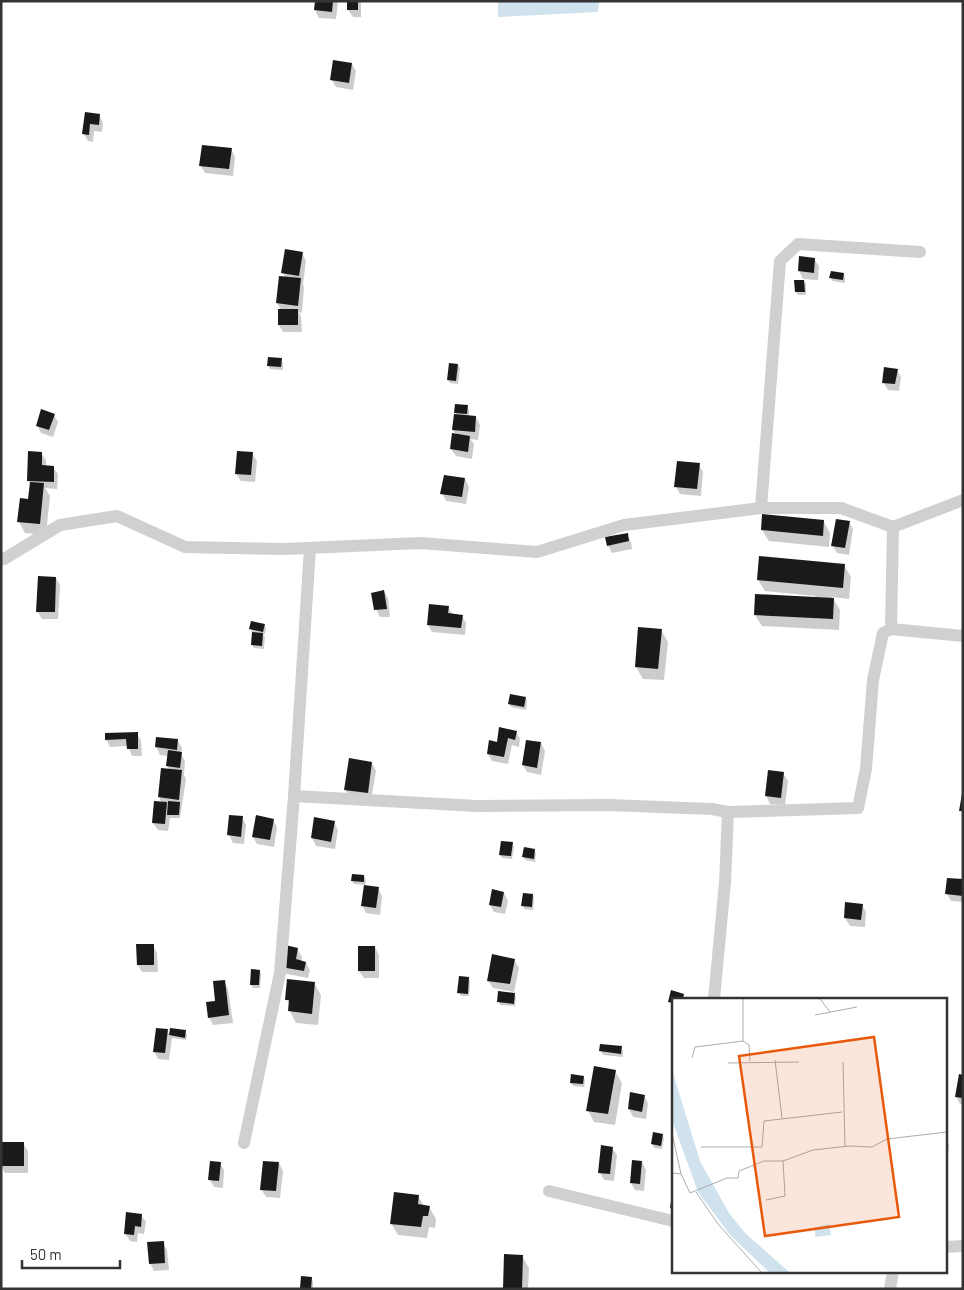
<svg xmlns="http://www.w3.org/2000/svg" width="964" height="1290" font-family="Barlow,sans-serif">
<rect width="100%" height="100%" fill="#fff"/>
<path fill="#cfe2ee" d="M498,1H599L598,12L498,17Z"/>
<g fill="#0003">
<path d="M316,1H338L336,19L319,18L315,10Z"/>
<path d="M348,1H361V17H353L348,10Z"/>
<path d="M352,64L356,71L353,90L336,87L331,79Z"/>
<path d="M86,114L99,115L103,123L102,132L94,131L93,142L88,141L84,134Z"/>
<path d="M231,149L235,157L233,176L205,173L201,166Z"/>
<path d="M302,253L306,261L303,284L304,287L302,313L299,312L301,317L302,332H283L279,325L281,310L277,303L280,277L286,278L283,273Z"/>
<path d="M814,259L819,266L818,280L803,279L799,271Z"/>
<path d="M844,274L845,278V283L832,281L831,278Z"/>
<path d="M804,281L806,284V295H798L796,292Z"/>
<path d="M281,359L283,363V370L270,369L268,365Z"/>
<path d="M458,365L460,368L458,384L450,383L448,380Z"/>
<path d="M897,370L901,377L899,391L888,390L883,382Z"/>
<path d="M467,407L469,410V417H476L480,425L478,440L470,439L474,444L472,459L456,456L451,449L456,435L453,430L457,415L456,413Z"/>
<path d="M54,415L58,422L53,437L41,433L37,425Z"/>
<path d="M41,453L46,460V467H53L58,474L57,489L45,488L50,496L46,535L25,533L19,522L29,500L31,485L28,480Z"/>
<path d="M252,453L257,461L255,482L241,481L236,474Z"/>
<path d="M699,465L703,472L701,496L680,494L676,487Z"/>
<path d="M465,479L469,487L466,504L446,501L442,493Z"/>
<path d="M824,522L830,533L829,547L769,541L762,530Z"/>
<path d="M849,522L853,529L849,555L837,553L832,545Z"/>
<path d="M627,535L631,542L632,549L612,553L608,545Z"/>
<path d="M844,565L851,577L849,599L832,597L840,610L839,630L762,626L755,615L815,598V596L765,591L758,580Z"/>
<path d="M56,578L60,585L58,619H42L37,611Z"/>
<path d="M384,591L388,598L390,617H380L376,609Z"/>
<path d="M448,607L453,615L462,616L466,623L465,635L432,632L428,625Z"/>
<path d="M264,625L266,628L265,634H263L265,637L264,649L254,648L252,644V632L251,629Z"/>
<path d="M661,630L668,642L664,680L643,679L636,667Z"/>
<path d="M525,698L527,701L526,710L511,707L509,704Z"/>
<path d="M516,732L520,739L519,747L512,745L508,764L492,761L488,754L498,743Z"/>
<path d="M137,733L141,741L142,756H132L128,746L110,747L106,739Z"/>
<path d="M157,738L178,741L182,748L181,754L185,761L184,775L186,779L180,818H170L168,831L158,830L153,823L162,803L159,797L162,769L170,770L167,766L168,756L160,755L156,747Z"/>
<path d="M541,743L545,751L541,775L527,772L523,765Z"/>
<path d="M372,763L376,771L371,800L350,797L345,789Z"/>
<path d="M769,772L783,773L788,781L785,805L770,804L766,796Z"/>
<path d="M242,817L246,825L244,844L233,843L229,835Z"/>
<path d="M273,820L277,827L274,847L257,844L253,837Z"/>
<path d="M334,822L338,830L335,849L316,846L312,838Z"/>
<path d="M512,844L514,847L512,859L502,858L500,855Z"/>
<path d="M534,850L536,854L535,862L525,860L524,857Z"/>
<path d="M364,876L366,880L365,887L378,888L382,896L380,915L366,913L362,905L365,885L354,884L352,881Z"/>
<path d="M963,881V902L951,901L947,894Z"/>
<path d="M504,893L508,901L505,914L494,912L490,905Z"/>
<path d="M533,895L534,898L533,910L524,909L523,905Z"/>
<path d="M846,904L862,905L866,912L865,927L850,926L845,918Z"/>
<path d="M153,945L157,953L158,972H142L138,965Z"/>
<path d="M375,947L379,955V978H364L359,971Z"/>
<path d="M297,949L302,957L301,962L306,963L310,970L308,978L287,974L283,967Z"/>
<path d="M514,960L519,968L514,992L493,988L488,981Z"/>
<path d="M260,971L261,974L260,988H253L251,984Z"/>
<path d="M469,978L470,982L469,996H461L459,992Z"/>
<path d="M224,981L228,989L233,1023L213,1025L209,1017Z"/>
<path d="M314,983L321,995L318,1025L296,1023L290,1011V1006L287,1000Z"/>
<path d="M514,994L516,997L515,1006L500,1005L499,1002Z"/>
<path d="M171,1029L185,1031L187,1035L186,1040L172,1038L169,1060L158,1059L154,1051L167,1030L170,1036Z"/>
<path d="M621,1048L623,1051V1057L603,1055L601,1051Z"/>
<path d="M615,1071L622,1083L615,1125L594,1122L588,1110Z"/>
<path d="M963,1076V1104H960L956,1096Z"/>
<path d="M583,1077L585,1080L584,1087L573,1086L571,1082Z"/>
<path d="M631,1094L644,1096L648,1103L646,1119L633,1117L629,1109Z"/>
<path d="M654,1134L662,1135L664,1138L662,1149L654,1148L652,1144Z"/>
<path d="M945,1139L949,1145L946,1175H945Z"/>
<path d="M1,1143H23L28,1151V1173H5L1,1166Z"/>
<path d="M612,1148L617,1155L614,1181L604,1180L600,1173Z"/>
<path d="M642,1162L646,1170L644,1191L635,1190L631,1183Z"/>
<path d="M220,1163L224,1170L223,1188L214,1187L210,1180Z"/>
<path d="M279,1163L283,1171L280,1198L266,1197L261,1189Z"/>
<path d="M418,1196L424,1206L429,1207L436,1219L435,1228L429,1227L427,1238L398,1235L391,1223Z"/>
<path d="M141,1215L146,1222L144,1234L138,1233L137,1242L130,1241L125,1233Z"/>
<path d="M163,1243L167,1250L169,1270L154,1271L150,1263Z"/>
<path d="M522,1256L529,1268L528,1289H505Z"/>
<path d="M311,1278L313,1281V1289H302Z"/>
</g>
<g fill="#1a1a1a">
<path d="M315,1H333L332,12L314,10Z"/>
<rect x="347" y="1" width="11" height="9"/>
<path d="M333,60L352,63L349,83L330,80Z"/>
<path d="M85,112L100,114L99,125L90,124L89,135L82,134Z"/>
<path d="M202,145L232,148L229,169L199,166Z"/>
<path d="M285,249L303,252L299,276L281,273Z"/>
<path d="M799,256L815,258L814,273L798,271Z"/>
<path d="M831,271L844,273L843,280L829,278Z"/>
<path d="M279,276L301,278L298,306L276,303Z"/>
<path d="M794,280H804L805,292H795Z"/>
<rect x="278" y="309" width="20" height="16"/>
<path d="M268,357L282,358L281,367L267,366Z"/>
<path d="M449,363L458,364L456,381L447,380Z"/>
<path d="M884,367L898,369L895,384L882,383Z"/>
<path d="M455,404L468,405L467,414L454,413Z"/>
<path d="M41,409L55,414L49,430L36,426Z"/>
<path d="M454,414L476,416L475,432L452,430Z"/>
<path d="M452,433L470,436L468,452L450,449Z"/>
<path d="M28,451L42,452V465L54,466V482L27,481Z"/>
<path d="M237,451L253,452L251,475L235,474Z"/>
<path d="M677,461L700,463L697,489L674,487Z"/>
<path d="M444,475L465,478L462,497L440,494Z"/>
<path d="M30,482L44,483L40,524L17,522L20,498L28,499Z"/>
<path d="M762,514L824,520L823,536L761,530Z"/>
<path d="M836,519L850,521L845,548L831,546Z"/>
<path d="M628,533L629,541L607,546L605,537Z"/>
<path d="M759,556L845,564L843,588L757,580Z"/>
<path d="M38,576L56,577L55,612H36Z"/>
<path d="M384,590L387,609L374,610L371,593Z"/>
<path d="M755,594L834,598L833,619L754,615Z"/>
<path d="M429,604L449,606L448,613L463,615L461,628L427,625Z"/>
<path d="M251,621L265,624L263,632L249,629Z"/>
<path d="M638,627L662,629L658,669L635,667Z"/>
<path d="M252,632L263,633L262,646L251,645Z"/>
<path d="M510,694L526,697L524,707L508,704Z"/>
<path d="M499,727L517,731L515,740L508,738L504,757L487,754L489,740L497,742Z"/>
<path d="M138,732V749H127L126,739L105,740V733Z"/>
<path d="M156,737L178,739L177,750L155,747Z"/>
<path d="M526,740L541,742L537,768L522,765Z"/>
<path d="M168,750L182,752L180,768L166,766Z"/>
<path d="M349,758L372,762L368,793L344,790Z"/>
<path d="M161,768L182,770L179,800L158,797Z"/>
<path d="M768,770L784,772L781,798L765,796Z"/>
<path d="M962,794H963V811H959Z"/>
<path d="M154,801L167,802L165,824L152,823Z"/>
<path d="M168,801L180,802L179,815H167Z"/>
<path d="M229,815L243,816L241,837L227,835Z"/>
<path d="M256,815L274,819L270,840L252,837Z"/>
<path d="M314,817L335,821L331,842L311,838Z"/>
<path d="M501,841L513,842L511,856L499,855Z"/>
<path d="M524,847L535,849L534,859L522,857Z"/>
<path d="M352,874L364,875V882L351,881Z"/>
<path d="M947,878L963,879V896L945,894Z"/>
<path d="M364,885L379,887L376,908L361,906Z"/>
<path d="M492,889L504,892L501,907L489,905Z"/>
<path d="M523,893L533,894L532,907L521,906Z"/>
<path d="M845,902L863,904L861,920L844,918Z"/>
<path d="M136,944H154V965H137Z"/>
<path d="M285,945L298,948L296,959L306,962L304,971L281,967Z"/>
<rect x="358" y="946" width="17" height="25"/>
<path d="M492,954L515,959L510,984L487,981Z"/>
<path d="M251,969L260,970L259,985H250Z"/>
<path d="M459,976L469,977L468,994L457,993Z"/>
<path d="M287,979L315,982L312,1014L288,1011L289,1000H285Z"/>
<path d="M225,980L229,1015L208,1018L206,1002L215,1001L213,981Z"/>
<path d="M671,990L684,994L683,999H673V1003L668,1002Z"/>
<path d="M498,991L515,993L514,1004L497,1002Z"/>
<path d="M156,1028L168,1029L165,1053L153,1052Z"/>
<path d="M170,1028L186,1030L185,1038L169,1035Z"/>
<path d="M600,1044L622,1046L621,1054L599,1051Z"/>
<path d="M594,1066L616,1070L608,1114L586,1111Z"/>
<path d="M571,1074L584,1076L583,1084L570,1083Z"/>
<path d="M959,1074L963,1075V1098L955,1097Z"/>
<path d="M630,1092L645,1095L642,1112L628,1109Z"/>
<path d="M653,1132L663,1134L661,1146L651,1144Z"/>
<rect x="1" y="1142" width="23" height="24"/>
<path d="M601,1145L613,1147L610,1174L598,1173Z"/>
<path d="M632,1160L642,1161L640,1184L630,1183Z"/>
<path d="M210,1161L221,1162L219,1181L208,1180Z"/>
<path d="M263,1161L279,1162L276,1191L260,1190Z"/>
<path d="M394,1192L419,1195L418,1204L430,1206L428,1216H423L421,1227L390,1224Z"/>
<path d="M672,1195H673V1209L670,1208Z"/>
<path d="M126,1212L142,1214L141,1227L135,1226L134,1235L124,1234Z"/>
<path d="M164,1241L165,1263L149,1264L147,1242Z"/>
<path d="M504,1254L523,1255L522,1289H503Z"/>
<path d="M301,1276L312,1277L311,1289L300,1288Z"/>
</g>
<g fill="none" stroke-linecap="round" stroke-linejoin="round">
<g stroke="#d0d0d0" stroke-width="12">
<path d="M761,508L780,261L798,244L920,252"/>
<path d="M1,558L4,559L60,525L117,516L185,547L284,549L421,543L537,552L624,525L761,508H841L893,527L963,500"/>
<path d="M891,629L893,527"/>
<path d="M294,796L477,806L609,805L712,809L728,812L858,808L866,769L873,680L883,633L891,629L963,636"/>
<path d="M714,999L725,882L728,812"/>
<path d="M244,1143L280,973L294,796L310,548"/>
<path d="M549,1191L673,1221"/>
<path d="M945,1247L963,1246"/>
<path d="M890,1289L893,1271"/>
</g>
</g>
<g transform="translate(672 998)">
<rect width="275" height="275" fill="#fff"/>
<path d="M0,72L28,163L57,215L73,235L117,274H97L59,238L26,194L0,122ZM157,226L159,237L143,239V229Z" fill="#cfe2ee"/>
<path fill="none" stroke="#adadad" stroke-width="1" d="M148,1L158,14M143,17L185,9M71,43V1M20,60L23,49L71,43L77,47L78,63M103,62L110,120M171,64L173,149M56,65L127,64M0,135L9,176M29,149H90L92,123L170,114M0,175L9,176L18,195L55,180H66L67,173L92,163H111L141,152L177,148L200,149L215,141L275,134M24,194L46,226L89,274M94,202L113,198L111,163"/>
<path fill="#e8590c" fill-opacity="0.15" stroke="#e8590c" stroke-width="2.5" d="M202,39L227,219L93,238L67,58Z"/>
<rect width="275" height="275" fill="none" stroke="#333" stroke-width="2.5"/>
</g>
<rect width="964" height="1290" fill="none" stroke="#333333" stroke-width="5"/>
<path d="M22 1260v8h98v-8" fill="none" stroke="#333333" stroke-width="2.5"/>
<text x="30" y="1260" font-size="15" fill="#333333" stroke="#ffffff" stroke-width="4" paint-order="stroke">50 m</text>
</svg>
